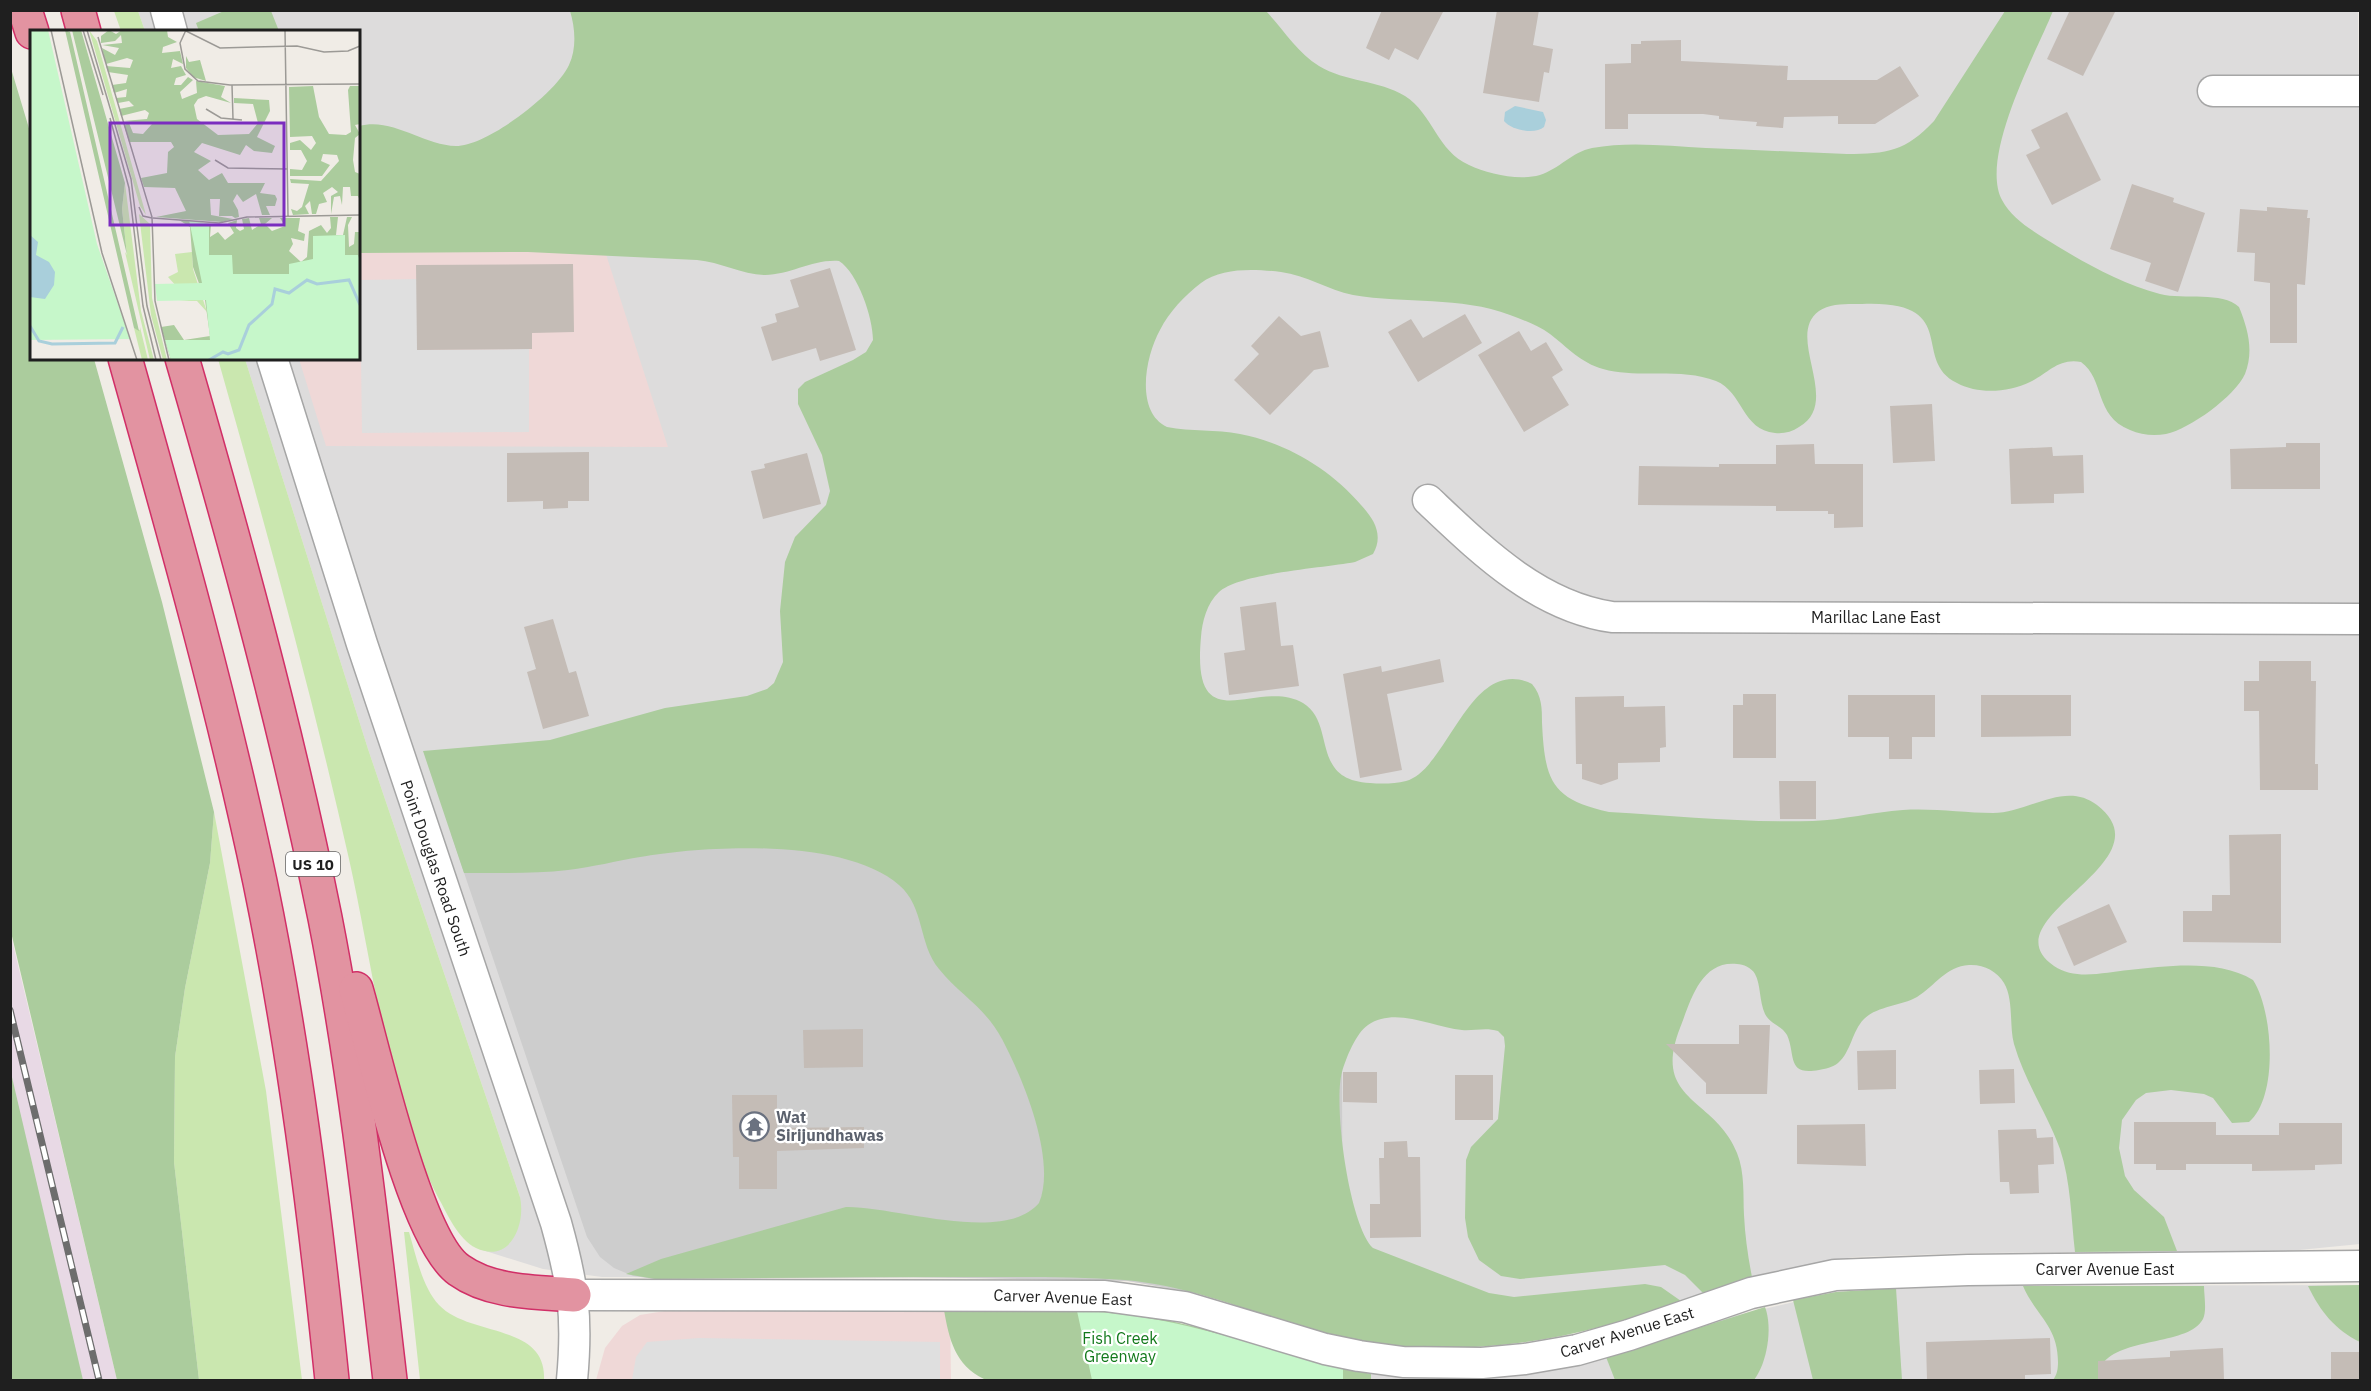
<svg xmlns="http://www.w3.org/2000/svg" width="2371" height="1391" font-family="'IBM Plex Sans',sans-serif">
<rect width="100%" height="100%" fill="#f0ece6"/>
<g fill="#dddcdc">
<path d="M138,11H2358L2360,188V1244L2289,1251L1974,1253L1853,1257L1766,1273L1717,1288L1639,1317L1478,1347L1386,1344L1328,1334L1209,1295L1128,1281L1068,1278L602,1277L543,1269L476,1248L489,1251L520,1197L368,749L245,359L358,358V32L145,31Z"/>
<path d="M2360,1285V1380H1343V1368L1391,1376L1432,1377L1606,1357L1734,1316L1836,1292L1968,1286Z"/>
</g>
<g fill="#efd8d7">
<path d="M359,245H603L668,447L326,446L299,359L358,358Z"/>
<path d="M671,1310H950L951,1380H596L605,1348L622,1326L640,1315Z"/>
</g>
<path fill="#e8d9e5" d="M10,932L57,1128L117,1380H11Z"/>
<path fill="#cdcdcd" d="M1341,824L1343,1337L1296,1325L1209,1295L1128,1281L913,1277L655,1279L633,1276L614,1268L600,1257L587,1237L451,834Z"/>
<g fill="#cae7af">
<path d="M114,11H138L145,31H121Z"/>
<path d="M218,359H245L368,749L520,1197C526,1225 510,1264 476,1248C458,1239 448,1215 439,1199C388,1102 373,966 349,859C311,690 265,525 218,359Z"/>
<path d="M214,812L266,1091L302,1380H199L174,1162L175,1057L185,988L210,863Z"/>
<path d="M404,1232H409C416,1255 422,1287 439,1305C469,1337 547,1323 544,1380H420Z"/>
</g>
<g fill="#abcc9d">
<path d="M224,11H271L279,31H199L196,23Z"/>
<path d="M570,11H1266C1283,29 1297,52 1319,66C1345,82 1379,80 1405,96C1433,114 1437,151 1469,165C1488,174 1518,181 1540,175C1559,169 1572,152 1592,148C1629,141 1669,146 1706,148C1753,150 1800,152 1847,154C1887,154 1906,151 1934,121L2005,11H2053C2036,53 1979,157 2002,200C2013,221 2038,234 2057,246C2090,266 2123,284 2160,294C2184,300 2222,291 2239,307C2248,329 2254,351 2245,374C2235,396 2190,429 2166,434C2154,436 2141,435 2130,430C2094,416 2105,379 2081,362C2058,358 2049,373 2030,382C2009,392 1979,395 1957,383C1910,360 1963,300 1862,304C1849,304 1830,303 1819,311C1784,336 1843,402 1799,427C1792,432 1783,434 1775,433C1742,430 1743,392 1716,381C1680,367 1639,379 1603,369C1581,363 1567,347 1550,334C1539,326 1524,320 1510,315C1460,296 1406,304 1353,295C1328,290 1306,275 1281,272C1256,269 1222,267 1201,283C1185,295 1169,312 1160,330C1145,357 1135,412 1167,427C1191,432 1216,429 1240,434C1287,443 1330,469 1361,505C1374,519 1384,535 1373,554L1355,562C1324,568 1240,573 1219,592C1207,603 1202,622 1201,637C1191,745 1258,676 1303,703C1337,724 1309,780 1370,783C1381,784 1394,784 1406,781C1448,770 1470,654 1532,684C1542,696 1542,708 1542,723C1545,781 1551,799 1609,812C1677,816 1745,823 1813,821C1843,820 1873,812 1903,810C1934,808 1963,813 1993,813C2028,813 2065,780 2097,805C2172,863 1985,918 2054,966C2076,981 2105,972 2129,970C2168,966 2218,959 2253,980C2273,1010 2279,1097 2249,1122L2232,1123L2213,1098L2204,1094L2171,1090L2146,1093L2136,1100L2122,1120L2119,1148L2125,1176L2134,1190L2164,1217L2177,1251L2075,1252C2071,1218 2071,1182 2060,1149C2047,1113 2025,1082 2014,1044C2009,1026 2014,1000 2004,983C1997,971 1983,964 1969,965C1946,966 1935,986 1917,997C1901,1006 1877,1006 1864,1019C1852,1031 1851,1052 1838,1063C1833,1067 1825,1069 1819,1070C1786,1076 1796,1055 1787,1035C1782,1026 1770,1024 1765,1014C1759,1001 1761,985 1755,974C1752,968 1743,964 1737,964C1700,960 1690,1003 1680,1028C1651,1102 1715,1097 1737,1153C1745,1173 1743,1195 1744,1215C1745,1236 1748,1257 1752,1277L1703,1293L1685,1275L1665,1265L1520,1279L1501,1276L1479,1260L1468,1237L1465,1218L1466,1160L1471,1147L1498,1119L1505,1046L1504,1037L1498,1031C1486,1027 1474,1031 1462,1030C1434,1028 1396,1006 1368,1025C1356,1033 1346,1058 1342,1072C1333,1104 1349,1224 1373,1248L1489,1293L1514,1297L1645,1284L1661,1287L1681,1301C1568,1344 1447,1363 1327,1334C1257,1316 1200,1287 1125,1280C1072,1276 1017,1277 963,1277C860,1277 757,1278 655,1279L626,1274L661,1259L846,1207C895,1206 1003,1245 1039,1203C1057,1160 1023,1079 1002,1039C984,1006 961,996 939,969C918,944 925,907 899,885C845,838 707,845 640,857C616,861 593,867 568,870C534,874 499,873 464,873L423,751L550,740L665,708L747,696L767,689L774,683L783,662L780,611L785,562L795,537L826,505L830,491L822,455L798,404V389L805,382L853,360L866,352L873,340C873,318 858,273 839,261C813,259 790,275 765,275C743,275 720,262 697,260L528,252L359,253V126C393,117 422,145 456,146C488,146 557,92 569,65C577,48 575,27 570,11Z"/>
<path d="M10,65L31,135L32,358L94,359L162,602L214,812L210,863L185,988L175,1057L174,1162L199,1380H117L11,932Z"/>
<path d="M11,1073L83,1380H11Z"/>
<path d="M2360,1285V1342C2335,1330 2320,1311 2308,1286Z"/>
<path d="M2023,1286H2204C2204,1295 2207,1311 2203,1319C2189,1345 2126,1337 2104,1362L2102,1375L2105,1380H2053C2057,1375 2058,1369 2058,1362C2058,1326 2036,1316 2023,1286Z"/>
<path d="M1896,1288L1902,1380H1813L1793,1300L1836,1292Z"/>
<path d="M1765,1307C1773,1328 1767,1363 1754,1380H1615L1606,1357Z"/>
<path d="M944,1310C1010,1310 1080,1305 1145,1316C1222,1329 1295,1359 1371,1374V1380L984,1379C955,1365 949,1339 944,1310Z"/>
</g>
<path fill="#c6f7ca" d="M1077,1311C1170,1313 1254,1346 1343,1368V1380H1092Z"/>
<g fill="#dfdfdf">
<path d="M417,279V350L529,349V432L362,433L360,280Z"/>
<path d="M699,1338L940,1342V1380H632L636,1357L647,1342Z"/>
</g>
<path fill="#a9cfdb" d="M1515,106L1543,112L1546,120L1544,127C1535,135 1511,130 1504,121L1505,112Z"/>
<g fill="#c4bcb6">
<path d="M1382,10H1444L1418,60L1395,48L1389,60L1366,48Z"/>
<path d="M1497,10H1539L1533,45L1553,49L1549,73L1544,72L1539,102L1483,93Z"/>
<path d="M2070,10H2116L2083,76L2047,59Z"/>
<path d="M1681,40V61L1788,66L1787,80H1877L1900,66L1919,96L1875,124H1838V116L1784,117L1783,128L1756,126L1757,122L1719,119V116L1703,114H1628V129H1605V64L1631,63V44H1641V41Z"/>
<path d="M2067,112L2101,180L2052,205L2026,155L2040,148L2031,130Z"/>
<path d="M2132,184L2174,198L2173,202L2205,213L2178,292L2145,281L2151,263L2110,249Z"/>
<path d="M2267,207L2308,210L2307,218H2310L2305,285L2297,284V343H2270V283L2254,281L2255,253L2237,252L2240,209L2267,211Z"/>
<path d="M573,264L574,332L532,333V349L417,350L416,265Z"/>
<path d="M830,268L856,350L820,361L816,348L772,361L761,327L777,322L775,314L799,307L790,280Z"/>
<path d="M1465,314L1482,343L1418,382L1388,332L1411,319L1423,338Z"/>
<path d="M1279,316L1301,336L1320,331L1329,367L1314,370L1270,415L1234,380L1259,354L1251,346Z"/>
<path d="M1519,331L1531,351L1546,342L1563,370L1552,377L1569,405L1524,432L1478,355Z"/>
<path d="M1932,404L1935,461L1893,463L1890,406Z"/>
<path d="M2286,443H2320V489H2231L2230,449L2286,447Z"/>
<path d="M1814,444L1815,464H1863V527L1834,528V514H1828V511H1776V506L1638,505L1639,466L1719,467V464H1776V445Z"/>
<path d="M2052,447L2053,456L2083,455L2084,493L2054,494V503L2011,504L2009,449Z"/>
<path d="M589,452V501H568V508L543,509V501L507,502V453Z"/>
<path d="M807,453L821,504L763,519L751,471L765,468L764,464Z"/>
<path d="M1276,602L1281,646L1293,645L1299,686L1229,695L1224,653L1245,650L1240,607Z"/>
<path d="M553,619L569,673L576,671L589,716L543,729L527,672L536,669L524,627Z"/>
<path d="M1440,659L1444,682L1387,694L1402,770L1360,778L1343,674L1381,666L1382,672Z"/>
<path d="M2259,661H2311V681H2316L2315,764H2318V790H2260L2259,711H2244V681H2259Z"/>
<path d="M1743,694H1776V758H1733V705H1743Z"/>
<path d="M1848,695H1935V737H1912V759H1889V737H1848Z"/>
<path d="M1981,695H2071V736L1981,737Z"/>
<path d="M1624,696V707L1665,706L1666,747L1660,748V762L1618,763V779L1601,785L1582,779V764H1576L1575,697Z"/>
<path d="M1779,781H1816V819H1780Z"/>
<path d="M2281,834V943L2183,942V911H2212V895H2230L2229,835Z"/>
<path d="M2109,904L2127,942L2074,966L2057,927Z"/>
<path d="M1739,1025H1770L1767,1094H1706V1083L1666,1044H1739Z"/>
<path d="M863,1029V1067L804,1068L803,1030Z"/>
<path d="M1896,1050V1089L1858,1090L1857,1051Z"/>
<path d="M2014,1069L2015,1103L1980,1104L1979,1070Z"/>
<path d="M1343,1072H1377V1103L1343,1102Z"/>
<rect x="1455" y="1075" width="38" height="45"/>
<path d="M732,1095H777V1128L864,1127V1148L777,1151V1189H739V1157H733Z"/>
<path d="M2134,1122H2216V1135H2279V1123H2342V1164L2315,1165V1170L2252,1171V1164H2186V1170H2156V1164H2134Z"/>
<path d="M1865,1124L1866,1166L1797,1164V1125Z"/>
<path d="M2036,1129L2037,1138L2053,1137L2054,1164L2038,1165L2039,1193L2010,1194L2009,1182H2000L1998,1130Z"/>
<path d="M1407,1141L1408,1157H1420L1421,1237L1370,1238V1204H1380L1379,1158H1384V1142Z"/>
<path d="M2050,1338L2051,1374L2025,1375V1380H1927L1926,1342Z"/>
<path d="M2223,1348L2224,1380H2098V1361L2170,1357V1351Z"/>
<rect x="2331" y="1352" width="30" height="28"/>
</g>
<g fill="none" stroke-linecap="round" stroke-linejoin="round">
<defs>
<g id="minor">
<path d="M166,10L172,32"/>
<path d="M2213,91H2360"/>
<path d="M272,358L362,644L556,1223C573,1284 578,1316 572,1380"/>
<path d="M1428,500C1480,549 1537,606 1612,617L2360,619"/>
<path d="M574,1295L1105,1296L1185,1307L1325,1349L1359,1356L1403,1362L1482,1363L1525,1359L1577,1350L1629,1335L1751,1293L1835,1275L1968,1270L2360,1266"/>
</g>
<g id="highway">
<path d="M25,10L32,32"/>
<path d="M78,10L84,32"/>
<path d="M125,358C174,532 223,706 260,882C294,1047 315,1213 332,1380"/>
<path d="M182,358C236,544 287,729 325,918C355,1071 372,1226 390,1380"/>
<path d="M356,989C373,1048 415,1239 459,1270C491,1293 536,1292 574,1295"/>
</g>
</defs>
<use href="#minor" stroke="#a6a6a6" stroke-width="33"/>
<use href="#highway" stroke="#d12f67" stroke-width="36"/>
<use href="#minor" stroke="#fff" stroke-width="30"/>
<use href="#highway" stroke="#e293a1" stroke-width="33"/>
<defs>
<path id="rail" d="M10,1010L99,1380"/>
</defs>
<use href="#rail" stroke="#6d6d6d" stroke-width="7"/>
<use href="#rail" stroke="#fff" stroke-width="4.5" stroke-dasharray="14" stroke-linecap="butt"/>
</g>
<defs>
<symbol id="temple-ring" viewBox="-11 -11 22 22"><circle r="9.5" fill="#fff" stroke="#6b7280" stroke-width="1.5"/><path d="M0-6L5-2H3V0L6.5 2.5H4V6H1.5V3h-3V6H-4V2.5H-6.5L-3 0V-2H-5Z" fill="#6b7280"/></symbol>
</defs>
<g fill-rule="evenodd">
<use href="#temple-ring" x="738" y="1110" width="33" height="33"/>
</g>
<g text-anchor="middle" dominant-baseline="central" stroke-width="4.5" stroke-linejoin="round" paint-order="stroke">
<rect fill="#fff" stroke="#626262" stroke-width="1.5" x="286" y="852" width="54" height="24" rx="4.5"/>
<g font-size="15" font-weight="bold" fill="#1f1f1f">
<text x="313" y="864">US 10</text>
</g>
<g font-size="16" fill="#1f1f1f" stroke="#fff">
<text x="1876" y="617">Marillac Lane East</text>
<text transform="translate(436 868) rotate(71)">Point Douglas Road South</text>
<text x="2105" y="1269">Carver Avenue East</text>
<text transform="translate(1063 1297) rotate(2)">Carver Avenue East</text>
<text transform="translate(1627 1332) rotate(-17)">Carver Avenue East</text>
</g>
<g font-size="16" font-weight="bold" fill="#5b616d" stroke="#fff" text-anchor="start">
<text x="776" y="1117">Wat<tspan x="776" dy="18">Sirijundhawas</tspan></text>
</g>
<g font-size="16" fill="#12791b" stroke="#fff">
<text x="1120" y="1338">Fish Creek<tspan x="1120" dy="18">Greenway</tspan></text>
</g>
</g>
<g transform="translate(30 30)">
<rect width="330" height="330" fill="#f0ece6"/>
<path d="M59,0L67,11L116,185L110,176ZM95,153L111,281L124,330H120L95,222L97,225L92,179ZM109,184L120,194L122,268L137,330H133L121,285ZM162,222L163,239L177,282L167,271H149L159,270L138,247L148,242L145,224ZM110,297L118,330H112L104,298L110,300Z" fill="#cae7af"/>
<path d="M35,0L40,2L109,301L104,298ZM42,0H51L95,153L92,179L97,225ZM79,0L86,4L92,0H137L138,7L147,12L133,17L132,23L150,21L153,34L143,29L141,38L151,36L156,45L146,48L144,55H151L158,47L163,50L150,62L152,69L167,63L166,51L195,56L191,67L201,73L176,66L168,69L164,75L167,89L188,105L219,104L228,93L223,74L204,73V68L239,70L240,81L227,107L245,116L242,123L224,121L216,115L210,125L172,113L164,122L181,131L168,140L179,150L192,143L198,153H235L230,163L245,165L247,169L245,176H236L240,185H232L226,164L213,172L207,164L203,171L208,180L209,187L205,188L202,186H189L190,169H180L181,185L203,189L192,192L126,187L156,181L145,158L114,157L111,148L137,143L138,122L144,117L141,112H99L94,95L99,93L103,103L113,104L122,94L93,91L117,89L119,83L115,80L91,86L89,79L104,76L99,71L88,73L86,68L96,67L97,59L84,63L82,55L96,53L98,45L78,42L76,36L100,38L103,30L97,28L76,34L72,18L85,25L89,18L72,15L92,13L91,5L85,11L71,13V6ZM156,26L159,32L170,30L176,51L163,47L156,38ZM283,56L289,87L299,104L316,105L321,102L318,60L320,56H330V94L325,95L330,104L325,108L323,130L325,142L330,144V171L328,166H321L320,157H313L312,175L310,166L304,167L301,184V166L308,162L302,157L293,163L297,172L289,174L286,184H282L280,171L275,176L279,184L263,185L261,179L267,181L272,177L279,154L261,153L260,149L291,151L309,131L307,125L293,124L291,131L300,135L292,146H260V139L272,140L277,131L271,120H260V113L270,110L281,120L286,113L282,106L260,107L259,57ZM300,187H308L306,205H313L317,187H322L318,195L319,217L324,214L325,202H330V330H141L131,297L144,295L154,310L180,306L175,270L163,237L160,197L149,190L181,194L180,207L188,202L195,210L204,203L198,193L207,190L206,198L210,201L214,199L212,189L219,188L222,200L231,194L229,188H242L235,194L242,201L255,196L250,188H270L268,201L275,204L274,211L261,208L263,214L259,221L271,232L277,227L279,201L291,195L297,203L301,198Z" fill="#abcc9d"/>
<path d="M0,0H18L67,214L100,309L0,310ZM159,190L179,194V225H202L203,244H259V234L283,229V206L315,205V225H328L330,231V330H141L135,310H180L176,270L127,271L125,254L172,253Z" fill="#c6f7ca"/>
<path d="M0,205L8,212L6,225L19,232L25,242L24,255L15,269L0,267Z" fill="#a9cfdb"/>
<path fill="none" stroke="#a9cfdb" stroke-width="3" d="M0,296L9,311L22,314L85,313L93,297M179,330L193,322L198,324L209,320L219,295L242,274L245,259L259,263L277,250L287,254L319,250L330,275"/>
<path fill="none" stroke="#9c9a96" stroke-width="1.5" d="M21,0L72,223L107,330M53,0L73,65M57,0L101,149L117,276L131,330M156,0L150,13L155,39L168,51L200,55L330,54M255,0L258,186M156,1L190,18L267,16L294,22L318,21L330,16M68,7L122,187L125,271L139,330M202,55L203,89M176,79L191,88L212,90M80,88L99,158L113,276L126,330M185,130L198,138L258,139M109,177L113,186L122,188M123,188L189,193L217,187L330,185"/>
<path fill="#7b2cbf" fill-opacity="0.15" stroke="#7b2cbf" stroke-width="3" d="M80,93H254V195H80Z"/>
<rect width="330" height="330" fill="none" stroke="#1f1f1f" stroke-width="3"/>
</g>
<rect width="2371" height="1391" fill="none" stroke="#1f1f1f" stroke-width="24"/>
</svg>
